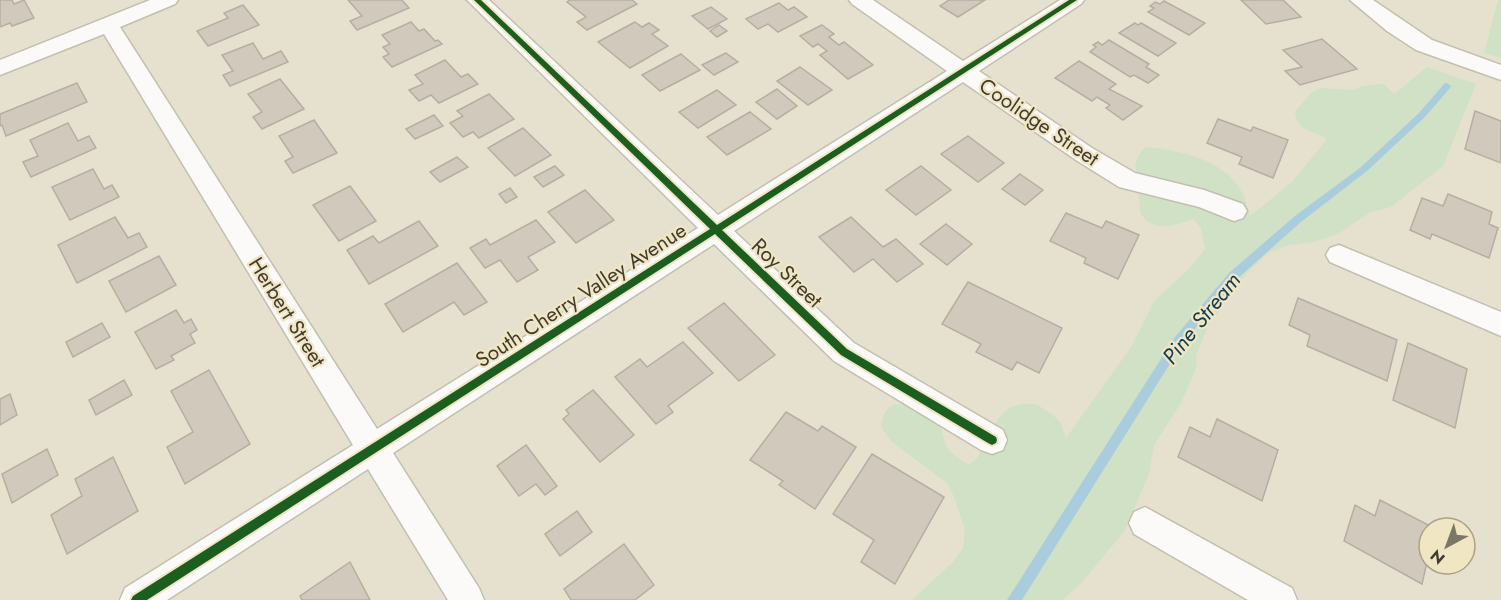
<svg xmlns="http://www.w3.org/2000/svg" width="1501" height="600" font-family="Jost,sans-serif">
<rect width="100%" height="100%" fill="#e6e1ce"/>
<g fill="#d1e1c5">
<path d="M1498,0H1501V58L1484,53Z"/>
<path d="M1427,67L1476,84L1443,166L1391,207L1371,212L1338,234L1313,242L1289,245L1268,253L1247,273L1208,326L1196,356L1197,366L1181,403L1154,445L1149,474L1124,532L1082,582L1063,600H912L953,562L963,548L965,530L954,497L947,483L891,441L881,427C884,397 906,400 926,412C930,415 935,417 938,421C944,428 942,440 947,447C952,455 962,460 969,465C972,462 977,459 979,455C992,436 995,407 1023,404C1031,403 1035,403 1041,407C1058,418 1061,420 1066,438L1131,347L1154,301L1190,268L1205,249L1201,228L1193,219C1176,225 1153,234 1141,214C1138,208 1140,197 1139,190C1136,172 1131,159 1146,147C1184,151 1228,160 1245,198C1247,204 1248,211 1250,216L1292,182L1327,139C1312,131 1296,130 1295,111L1312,92L1320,88L1352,90L1363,86L1384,84L1394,94Z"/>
</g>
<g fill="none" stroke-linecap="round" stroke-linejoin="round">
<path fill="#aacddd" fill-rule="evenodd" d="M1447,83L1451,86L1450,88L1425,117L1367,171L1301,222L1237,279L1183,343L1022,600H1007L1175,337L1229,273L1295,216L1361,167L1419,113L1444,84Z"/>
</g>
<g fill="#d1c9bc" stroke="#b6aea2" stroke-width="1.5">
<path d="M0,0H12L14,4L24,0L34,18L12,26L10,23L0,27Z"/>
<path d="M348,0H402L409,8L357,30L350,21L362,16Z"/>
<path d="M570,0H632L637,4L587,30L577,22L586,17L567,2Z"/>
<path d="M949,0H985L958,17L940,6Z"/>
<path d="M1241,0H1283L1301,17L1266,24Z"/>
<path d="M1164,1L1205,23L1189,35L1148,12L1154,8L1150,6L1155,2L1160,4Z"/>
<path d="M779,3L788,10L794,7L807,17L778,32L768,24L758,29L746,19Z"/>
<path d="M243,5L259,25L208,46L197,31L228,18L224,13Z"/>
<path d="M711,7L727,19L708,29L692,16Z"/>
<path d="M411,22L419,31L424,29L435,41L438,40L442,44L392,67L383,57L389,54L383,47L390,44L382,35Z"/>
<path d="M635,22L642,27L649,23L659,30L652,34L668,46L630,68L598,42Z"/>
<path d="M1135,23L1138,25L1141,23L1176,43L1158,56L1119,33Z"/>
<path d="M719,25L727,31L717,37L710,31Z"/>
<path d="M822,25L834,34L829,37L839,45L844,42L873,65L848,79L820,55L827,51L818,44L813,47L800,36Z"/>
<path d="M1322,39L1357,69L1300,85L1285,71L1302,67L1283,50Z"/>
<path d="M1109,40L1149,64L1146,67L1159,75L1148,83L1134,75L1130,77L1090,52L1096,47L1093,45L1098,42L1102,45Z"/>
<path d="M253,43L263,59L281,51L288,62L230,86L223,75L233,71L222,55Z"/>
<path d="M726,53L738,62L714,75L702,65Z"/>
<path d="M681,54L700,70L660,91L642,75Z"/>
<path d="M445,60L461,77L468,74L478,84L439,103L431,95L419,101L409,90L423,84L415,75Z"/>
<path d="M1079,61L1116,84L1109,89L1142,106L1123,120L1106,108L1110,105L1097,97L1092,101L1055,78Z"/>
<path d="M800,67L832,90L808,105L777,81Z"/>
<path d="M280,79L304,109L262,129L253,117L262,112L248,94Z"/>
<path d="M77,83L87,102L6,136L2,125L0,126V114Z"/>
<path d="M777,89L797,106L777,119L756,102Z"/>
<path d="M717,90L736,105L698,128L679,112Z"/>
<path d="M489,94L514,119L479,138L473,132L463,137L450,123L463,116L457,111Z"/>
<path d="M1475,111L1501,121V163L1465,149Z"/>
<path d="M750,112L771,129L727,155L707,137Z"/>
<path d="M434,115L443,126L415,139L406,129Z"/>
<path d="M1218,119L1251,131L1253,127L1288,140L1273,178L1239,164L1242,157L1207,143Z"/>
<path d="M314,120L337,153L293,173L285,161L293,157L279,136Z"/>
<path d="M68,123L78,141L89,136L96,148L31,177L23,162L38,156L30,140Z"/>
<path d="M523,128L551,155L515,176L488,148Z"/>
<path d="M968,136L1004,163L978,182L941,154Z"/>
<path d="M457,157L468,167L440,182L430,172Z"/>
<path d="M555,166L564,175L543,187L534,177Z"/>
<path d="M921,166L951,190L916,215L886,190Z"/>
<path d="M93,169L104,189L112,185L119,197L70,220L52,187Z"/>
<path d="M1020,174L1043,190L1025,205L1002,189Z"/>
<path d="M350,186L376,221L339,241L313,205Z"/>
<path d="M510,188L517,197L506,203L499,194Z"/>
<path d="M585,190L614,220L576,243L548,212Z"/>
<path d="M1448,194L1492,212L1489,224L1498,228L1489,258L1432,234L1430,239L1410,230L1422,198L1443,206Z"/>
<path d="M1066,213L1102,228L1106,221L1139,235L1118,279L1084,263L1086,258L1050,241Z"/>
<path d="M115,217L128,238L139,233L147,247L77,283L58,245Z"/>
<path d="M851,217L883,247L896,239L923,264L897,282L873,259L854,272L819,237Z"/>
<path d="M536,220L555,242L528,257L538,270L517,282L500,260L485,268L470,248L486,239L490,245Z"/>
<path d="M419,221L438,246L369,284L347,250L373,236L379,243Z"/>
<path d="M946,224L972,244L947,265L920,244Z"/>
<path d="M159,256L176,285L126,312L109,281Z"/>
<path d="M457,263L487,302L464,315L454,302L403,332L385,304Z"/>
<path d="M968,282L1062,328L1039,373L1017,362L1012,370L976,352L981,344L942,324Z"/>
<path d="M1298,298L1397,340L1387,381L1307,346L1310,335L1289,325Z"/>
<path d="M724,303L775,355L739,381L688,328Z"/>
<path d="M176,310L184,323L191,319L197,330L190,334L195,343L171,356L174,360L156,369L135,332Z"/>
<path d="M102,323L110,337L73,357L66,342Z"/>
<path d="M683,342L713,373L668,406L673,412L656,424L615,377L640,359L647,367Z"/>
<path d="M1408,343L1467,369L1455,428L1393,400Z"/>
<path d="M209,370L250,444L185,484L167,447L193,432L171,391Z"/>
<path d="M124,380L132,395L96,415L89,400Z"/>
<path d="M593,390L634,435L600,462L563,419L569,414L566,410Z"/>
<path d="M10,394L17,415L0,425V399Z"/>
<path d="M786,412L818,431L822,426L856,447L815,509L779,485L783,481L750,460Z"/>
<path d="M1217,419L1278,450L1262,501L1178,457L1190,427L1210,437Z"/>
<path d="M526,445L557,486L545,495L536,484L519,496L497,466Z"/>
<path d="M47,449L58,475L12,503L2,474Z"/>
<path d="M872,454L944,497L895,584L861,562L874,540L833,514Z"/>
<path d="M113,457L138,511L67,554L51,515L82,496L75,479Z"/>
<path d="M1380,500L1434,528H1429V553L1422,584L1344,541L1355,505L1375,516Z"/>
<path d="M577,511L592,532L560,556L545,534Z"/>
<path d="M624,544L654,585L635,600H571L564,589Z"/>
<path d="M350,562L370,600H302L300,596Z"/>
</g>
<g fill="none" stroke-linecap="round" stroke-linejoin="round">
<defs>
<g id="street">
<path d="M150,0H178L175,4L120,27L377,429L698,228L467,0H489L718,215L947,71L852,4L849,0H873L963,61L1060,0H1084L1081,4L979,71L1092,148L1135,173L1204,190L1243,204L1247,211L1243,218L1234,221L1199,207L1119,187L1076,160L963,82L734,231L854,343L1003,430L1007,440L1003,450L992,454L981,450L834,361L714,244L393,453L479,588L484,600H448L368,469L167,600H120L125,588L353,445L104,34L0,75V60Z"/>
<path d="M1350,0H1373L1432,40L1501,65V80L1416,50L1387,31Z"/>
<path d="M1339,245L1501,312V336L1330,262L1326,255L1330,248Z"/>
<path d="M1145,507L1292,588L1297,600H1248L1134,534L1129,523L1134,512Z"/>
</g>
</defs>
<use href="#street" stroke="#c3bfb0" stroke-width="3"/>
<use href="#street" fill="#fbfaf8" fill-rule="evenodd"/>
<defs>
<path id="cycleway" d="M474,0H481L717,225L1069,0H1077L722,230L847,349L996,437L997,440L996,443L992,445L988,443L841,355L715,234L147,600H131L133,596L710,229Z"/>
</defs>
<use href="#cycleway" stroke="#f1e6c4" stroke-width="4"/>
<use href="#cycleway" fill="#1b5e20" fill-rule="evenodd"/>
</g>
<g text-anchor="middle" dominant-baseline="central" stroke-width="4.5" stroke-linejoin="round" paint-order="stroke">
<g font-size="21" fill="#413c2f" stroke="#f1e6c4">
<text transform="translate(1039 122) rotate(34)">Coolidge Street</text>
<text transform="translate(787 273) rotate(44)">Roy Street</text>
<text transform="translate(581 295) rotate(-33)">South Cherry Valley Avenue</text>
<text transform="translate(287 312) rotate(58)">Herbert Street</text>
</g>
<g font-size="22" font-style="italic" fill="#113d52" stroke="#f1e6c4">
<text transform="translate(1201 318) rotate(-51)">Pine Stream</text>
</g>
</g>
<g transform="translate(1447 546) rotate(221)"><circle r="28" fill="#f1e6c4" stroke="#aba288" stroke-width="1.5"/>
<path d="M0-4.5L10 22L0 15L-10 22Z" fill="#7b7667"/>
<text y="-9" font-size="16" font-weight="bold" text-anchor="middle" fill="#413c2f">N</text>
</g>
</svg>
